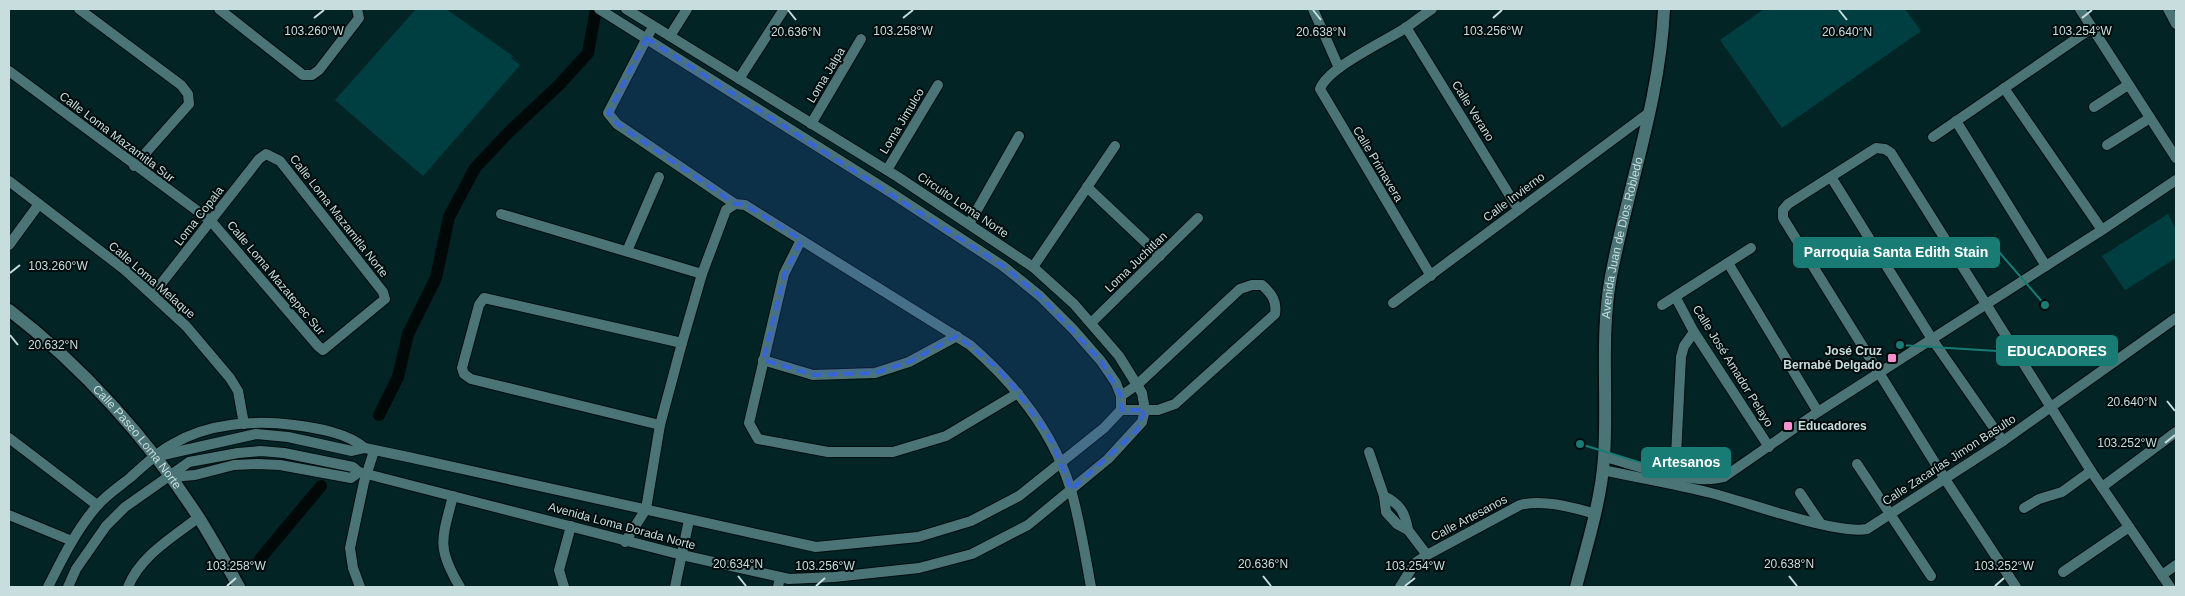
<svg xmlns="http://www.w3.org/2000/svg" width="2185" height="596" font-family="Helvetica,sans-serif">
<rect width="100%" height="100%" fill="#022425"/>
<g fill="#003f41">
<path d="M416,9H446L513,56L511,58L520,65L423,176L335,100Z"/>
<path d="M1764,9H1905L1921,31L1782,128L1720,40Z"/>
<path d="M2168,214L2176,229V258L2125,290L2102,256Z"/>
</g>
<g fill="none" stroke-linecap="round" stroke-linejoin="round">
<g stroke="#000808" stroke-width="12">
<path d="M379,415L398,377L408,334L436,278L449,217L475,168L508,133L559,85L588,53L596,9"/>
<path d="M260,559L321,486"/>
</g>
<defs>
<g id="minor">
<path d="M79,9L181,85L188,94L189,104L134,166"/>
<path d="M219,9L303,75H312L319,70L359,18L357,9"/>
<path d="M1313,9L1339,68"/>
<path d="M2080,9L2176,158"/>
<path d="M2168,9L2176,24"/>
<path d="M1406,27L1518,209"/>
<path d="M650,32L608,113L617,124L735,204L745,205L970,345C1015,384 1053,431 1071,490C1080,521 1085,555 1091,587"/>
<path d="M670,36L687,9"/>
<path d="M9,71L211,221L318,346L323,350L385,299L383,292L280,161L266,154L259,159L153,294"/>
<path d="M739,79L784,9"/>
<path d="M2004,88L2102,230"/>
<path d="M2094,107L2128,85"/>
<path d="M1956,121L2046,266"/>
<path d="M811,124L861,39"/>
<path d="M1933,137L2092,28"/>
<path d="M2107,145L2150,118"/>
<path d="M887,170L938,85"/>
<path d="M1831,177L1932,339L2003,441"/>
<path d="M9,181L125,270L186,326L230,378L238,391L244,424"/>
<path d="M1087,187L1160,256"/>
<path d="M501,214L702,274"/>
<path d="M969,224L1019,136"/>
<path d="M801,240L784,274L749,423L758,439L828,452H893L946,436L1018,393"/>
<path d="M9,245L39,204"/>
<path d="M627,251L659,177"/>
<path d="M1728,263L1818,412"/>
<path d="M1033,267L1115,146"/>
<path d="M1431,276L1320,89C1328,67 1386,41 1407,27C1415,21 1423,15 1432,9"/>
<path d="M1676,298L1694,332L1769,447"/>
<path d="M1393,303L1650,112"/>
<path d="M1662,305L1751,248"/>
<path d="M1091,323L1198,218"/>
<path d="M763,360L813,375L875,373L909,362L957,336"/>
<path d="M1121,410H1158L1175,404L1275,314C1277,301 1272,294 1262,285H1252L1240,289L1138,384L1121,396"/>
<path d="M660,425L471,379L464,374L462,368L479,305L484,298L682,343"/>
<path d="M9,438L97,505"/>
<path d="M1369,452L1384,496L1386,512L1397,524L1408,530L1427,555"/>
<path d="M154,457L256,434L288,437L352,451L365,448L408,457L816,547L918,537L971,521L1019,496L1104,428L1121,410V396L1116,383L1101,361L1073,329L1040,296L1003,266L890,192L599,9"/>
<path d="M1604,457C1637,465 1691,486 1724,477L1818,412L2102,230L2176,180"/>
<path d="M1857,464L1931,576"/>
<path d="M1603,470C1639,478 1676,484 1711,493C1747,502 1836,535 1867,529L2003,441L2176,318"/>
<path d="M1675,475L1681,357L1684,346L1694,332"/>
<path d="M171,477L195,475L234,465L257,464L280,465L351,478L359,472"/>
<path d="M2102,487L2176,432"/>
<path d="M1800,493L1821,524"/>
<path d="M453,496C442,539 436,547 460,587"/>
<path d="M1384,496C1400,504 1405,512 1408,530"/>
<path d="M2024,508L2039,499L2062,492L2091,471"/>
<path d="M9,515L72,541"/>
<path d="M625,542L646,509L660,425L682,343L702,274L726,210L735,204"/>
<path d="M2063,572L2129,527"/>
<path d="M2162,575L2176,565"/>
<path d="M48,587C62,559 76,530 97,506C106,495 120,486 131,477C144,465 158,452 173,444C208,423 255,420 294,425C318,428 347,433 365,448"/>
<path d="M68,587L76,569L106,526L125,507L189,462L238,453L261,451L284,453L353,467L359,472L682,555L789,579L834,577L919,568L972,554L1028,525L1108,459L1142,422L1145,410L1142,393L1119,356L1074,304L1033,267L898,177L626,9"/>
<path d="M128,587C140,556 173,537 199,517"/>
<path d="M360,587L353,568L350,548L364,482L374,451"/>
<path d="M564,587L559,570L571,526"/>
<path d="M675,587L689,520"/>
<path d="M778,587L780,577"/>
<path d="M1400,587L1415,563L1427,555L1520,505C1543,499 1573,507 1595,514"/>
<path d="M2016,587L1945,479L1783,218V210L1788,204L1876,148L1885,149L1891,153L2091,471L2170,587"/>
</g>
<g id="tertiary">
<path id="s1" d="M9,310C82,366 149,440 199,518C213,540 226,564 239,587"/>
<path id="s2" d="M1576,587C1587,545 1601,501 1604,458C1608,398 1600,335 1611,276C1628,187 1660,100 1664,9"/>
</g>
</defs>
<use href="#minor" stroke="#000c0d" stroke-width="12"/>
<use href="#tertiary" stroke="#000c0d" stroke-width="15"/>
<use href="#minor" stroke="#4a7476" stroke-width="10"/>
<use href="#tertiary" stroke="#4a7476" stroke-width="12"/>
</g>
<path fill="#3764d9" fill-opacity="0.2" stroke="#3764d9" stroke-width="4" stroke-dasharray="10 6" stroke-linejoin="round" d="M646,38L1003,266L1040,296L1101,361L1121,396V410H1145L1137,430L1071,490L1049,437L1018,393L997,368L957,336L909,362L875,373L813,375L763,360L784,274L801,240L745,205L735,204L617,124L608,113Z"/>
<path fill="none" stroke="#c8dede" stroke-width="2" d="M788,10L796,20M1313,10L1321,20M1839,10L1847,20M314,18L324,10M903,18L913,10M1493,18L1502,10M2082,18L2092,10M10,273L20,265M10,335L18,345M2167,401L2175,411M2165,443L2175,435M738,576L746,586M1263,576L1271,586M1789,576L1797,586M227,586L236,578M816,586L825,578M1405,586L1415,578M1995,586L2004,578"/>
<g fill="#f790ce" stroke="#000b0c" stroke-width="2">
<rect x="1887" y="353" width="10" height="10" rx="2.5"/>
<rect x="1783" y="421" width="10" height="10" rx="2.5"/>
</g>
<g text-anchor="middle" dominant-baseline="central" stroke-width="4" stroke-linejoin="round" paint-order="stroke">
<g font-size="12" fill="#c8dede" stroke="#000b0c">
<text transform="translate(826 75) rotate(-59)">Loma Jalpa</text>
<text transform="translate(1473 111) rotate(58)">Calle Verano</text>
<text transform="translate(902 121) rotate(-59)">Loma Jimulco</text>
<text transform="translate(117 137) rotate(37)">Calle Loma Mazamitla Sur</text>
<text transform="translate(1378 164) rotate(59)">Calle Primavera</text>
<text transform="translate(1514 197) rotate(-37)">Calle Invierno</text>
<text transform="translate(963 205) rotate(34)">Circuito Loma Norte</text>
<text transform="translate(199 216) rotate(-52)">Loma Copala</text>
<text transform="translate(339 216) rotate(52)">Calle Loma Mazamitla Norte</text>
<text stroke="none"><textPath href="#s2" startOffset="354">Avenida Juan de Dios Robledo</textPath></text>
<text transform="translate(1136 262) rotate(-44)">Loma Juchitlan</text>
<text transform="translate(276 278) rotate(50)">Calle Loma Mazatepec Sur</text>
<text transform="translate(152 280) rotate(41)">Calle Loma Melaque</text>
<text transform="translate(1733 366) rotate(58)">Calle José Amador Pelayo</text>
<text stroke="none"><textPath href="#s1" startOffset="181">Calle Paseo Loma Norte</textPath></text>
<text transform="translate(1949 460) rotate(-33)">Calle Zacarías Jimon Basulto</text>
<text transform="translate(1469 518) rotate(-28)">Calle Artesanos</text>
<text transform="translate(622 526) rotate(15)">Avenida Loma Dorada Norte</text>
</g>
<g font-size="12" font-weight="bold" fill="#c8dede" stroke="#000b0c" text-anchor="end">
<text x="1882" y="351">José Cruz<tspan x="1882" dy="14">Bernabé Delgado</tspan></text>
<text x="1798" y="426" text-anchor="start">Educadores</text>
</g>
</g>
<g font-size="12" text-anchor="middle" fill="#c8dede" stroke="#000b0c" stroke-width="4" stroke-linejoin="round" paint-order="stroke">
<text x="314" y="35">103.260°W</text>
<text x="903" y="35">103.258°W</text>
<text x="1493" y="35">103.256°W</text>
<text x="2082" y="35">103.254°W</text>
<text x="796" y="36">20.636°N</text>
<text x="1321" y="36">20.638°N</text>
<text x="1847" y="36">20.640°N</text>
<text x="58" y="270">103.260°W</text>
<text x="53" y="349">20.632°N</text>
<text x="2132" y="406">20.640°N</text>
<text x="2127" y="447">103.252°W</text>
<text x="738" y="568">20.634°N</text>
<text x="1263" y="568">20.636°N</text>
<text x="1789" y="568">20.638°N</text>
<text x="236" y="570">103.258°W</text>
<text x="825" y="570">103.256°W</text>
<text x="1415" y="570">103.254°W</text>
<text x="2004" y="570">103.252°W</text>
</g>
<path fill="none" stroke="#187b74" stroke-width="2" d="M2045 305L1999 252M1900 345L1997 351M1580 444L1642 463"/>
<g fill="#187b74" stroke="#000b0c" stroke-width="2">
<circle cx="2045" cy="305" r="5"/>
<circle cx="1900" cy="345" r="5"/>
<circle cx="1580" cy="444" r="5"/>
</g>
<g fill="#187b74" stroke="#187b74" stroke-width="2">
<rect x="1794" y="238" width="205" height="29" rx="5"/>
<rect x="1997" y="336" width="120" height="29" rx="5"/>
<rect x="1642" y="448" width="88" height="29" rx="5"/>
</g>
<g font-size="14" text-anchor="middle" font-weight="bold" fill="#fff">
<text x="1896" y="257">Parroquia Santa Edith Stain</text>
<text x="2057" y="356">EDUCADORES</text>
<text x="1686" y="467">Artesanos</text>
</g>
<rect width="2185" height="596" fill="none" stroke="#c8dede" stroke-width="20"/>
</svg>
